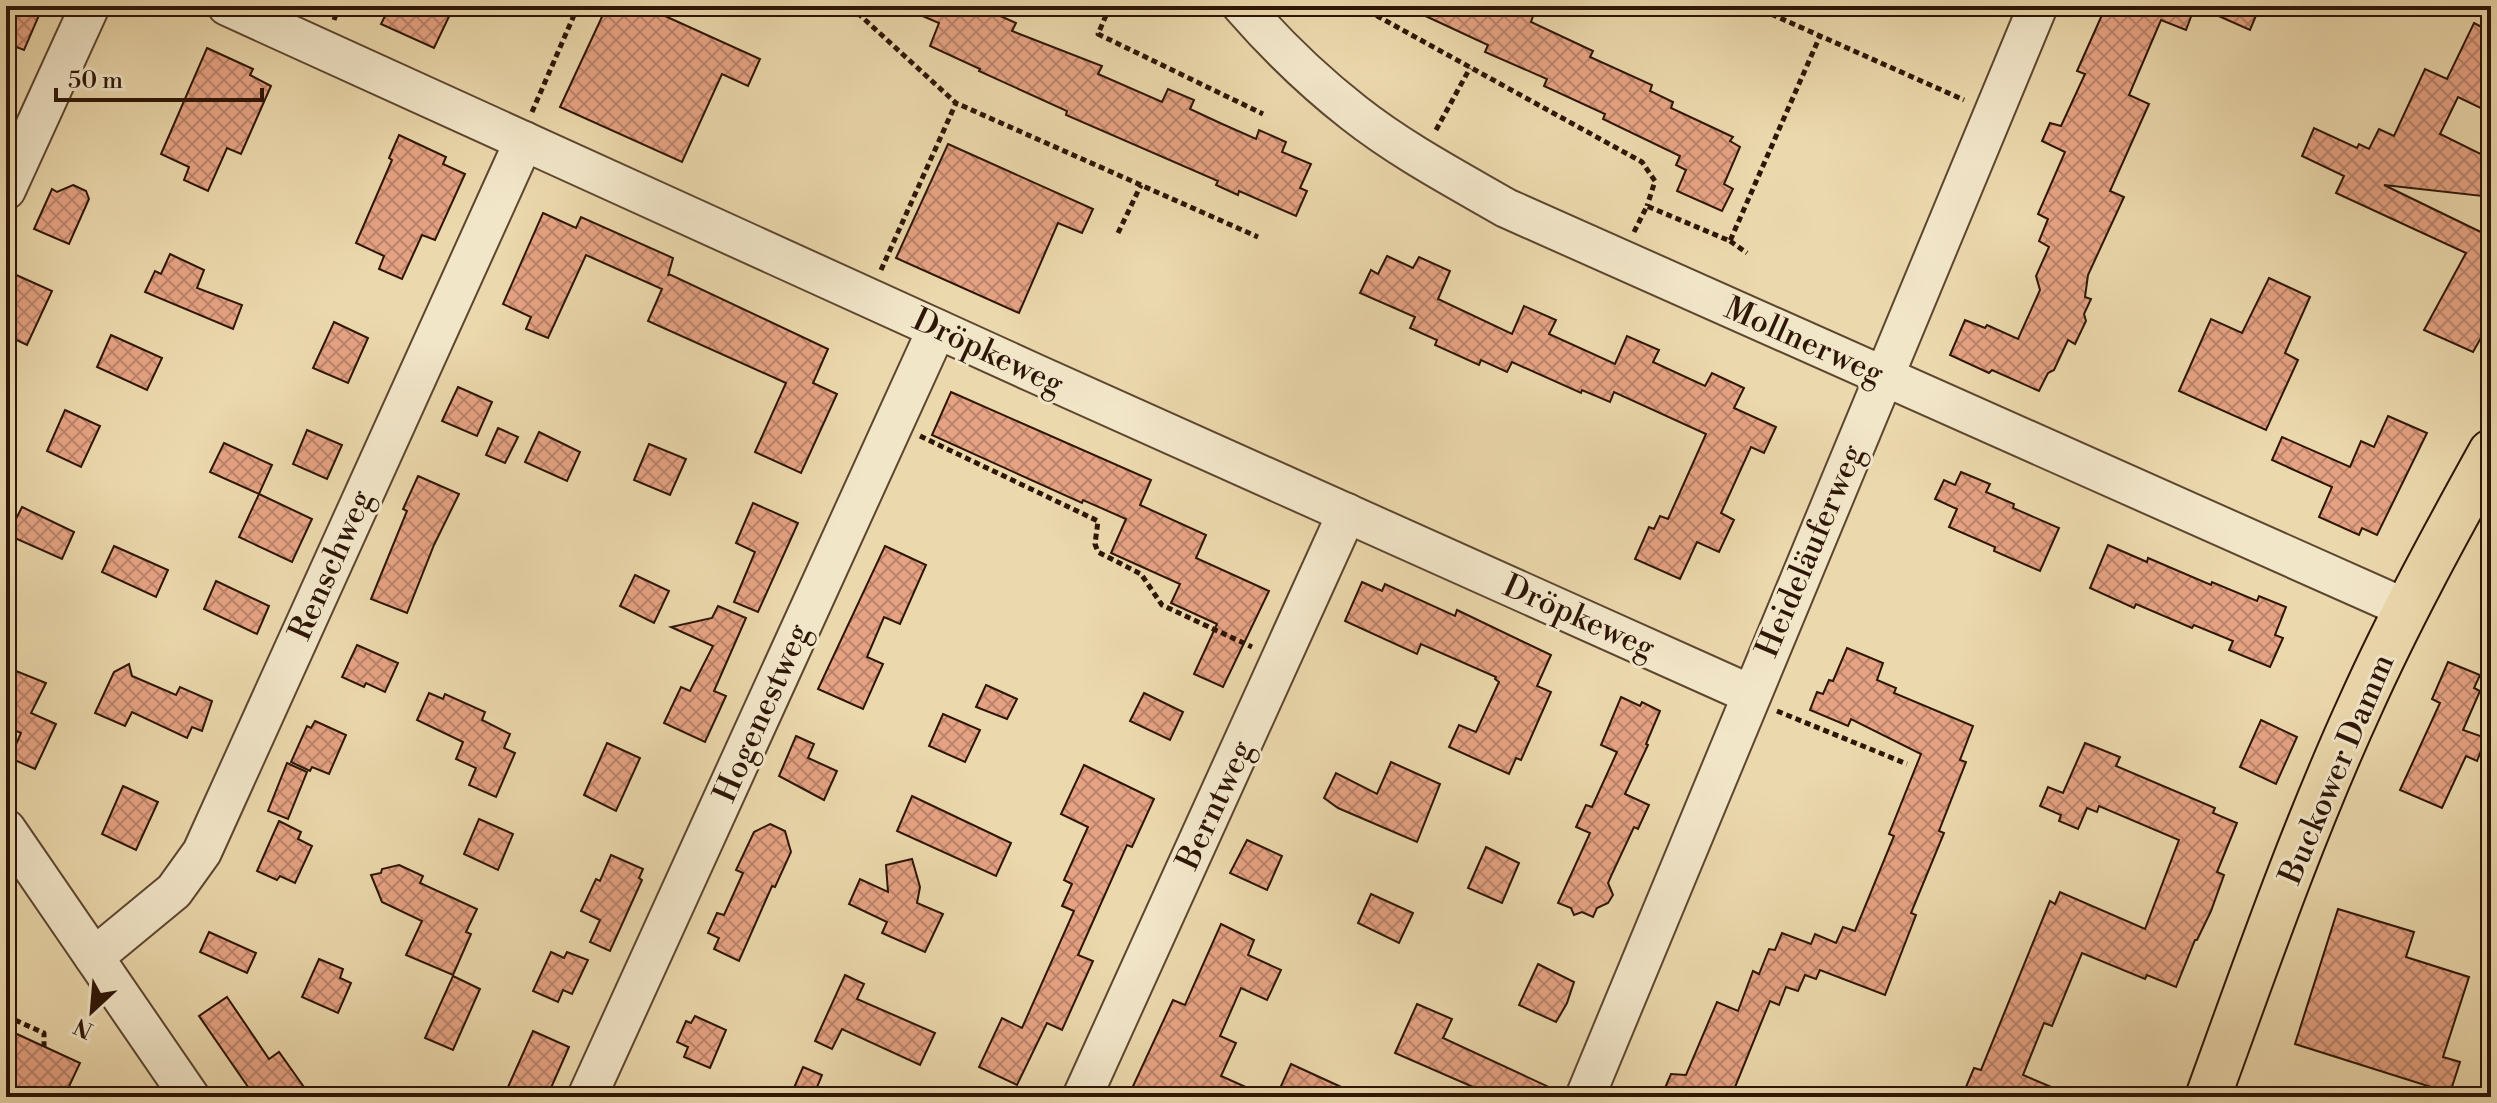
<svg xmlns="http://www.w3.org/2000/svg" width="2497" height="1103" font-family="'Libre Bodoni',serif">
<defs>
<pattern id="building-cross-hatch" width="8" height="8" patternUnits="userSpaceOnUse" patternTransform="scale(2)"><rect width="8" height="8" fill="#e6a384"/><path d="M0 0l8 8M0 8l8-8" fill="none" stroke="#bb846a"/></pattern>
</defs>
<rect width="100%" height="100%" fill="#ebd8ac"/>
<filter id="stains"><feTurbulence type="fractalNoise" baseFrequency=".0025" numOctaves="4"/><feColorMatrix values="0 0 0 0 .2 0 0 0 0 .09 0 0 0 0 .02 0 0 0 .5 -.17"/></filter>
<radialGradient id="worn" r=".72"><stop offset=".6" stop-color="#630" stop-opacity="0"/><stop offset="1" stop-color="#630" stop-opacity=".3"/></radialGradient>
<g fill="url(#building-cross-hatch)" stroke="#2e1607" stroke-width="2">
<path d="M6,6H43L24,50L6,43Z"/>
<path d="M390,6H454L434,48L381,24Z"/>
<path d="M607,6H643L760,59L748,86L722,74L682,162L560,107Z"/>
<path d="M899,6H978L1016,23L1012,31L1102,66L1098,74L1162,102L1168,89L1194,100L1190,109L1220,123L1256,139L1259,130L1286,142L1282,152L1311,164L1300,188L1307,191L1296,216L1239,191L1238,195L1216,185L1218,181L1066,115L1067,111L979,71L980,69L930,46L939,23Z"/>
<path d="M1404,6H1511L1533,16L1531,22L1593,51L1590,57L1652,85L1650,91L1673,102L1671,108L1733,137L1730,141L1740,147L1724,184L1733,189L1722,211L1677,191L1686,170L1676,165L1680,156L1603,119L1605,114L1544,86L1547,79L1485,52L1488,45Z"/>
<path d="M2106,6H2195L2186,30L2161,20L2129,95L2149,104L2110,191L2124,197L2088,275L2085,297L2091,299L2084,314L2086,321L2075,344L2068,340L2054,370L2048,373L2039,391L1992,370L1989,373L1950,355L1965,320L1985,328L1987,325L2018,339L2040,290L2036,276L2049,247L2039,241L2048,219L2038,214L2065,152L2042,141L2050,123L2061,126L2085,74L2077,71Z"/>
<path d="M2196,6H2260L2250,30Z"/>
<path d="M2474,23L2491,32V67L2483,83L2491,87V113L2458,97L2440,134L2491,159V197L2384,185L2491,237V320L2473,352L2424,330L2466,253L2336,193L2344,176L2302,156L2314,128L2357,148L2359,144L2369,149L2379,129L2394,136L2425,69L2447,79Z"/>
<path d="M207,48L253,69L250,75L271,86L241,154L227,148L208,191L184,180L189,167L161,154Z"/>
<path d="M399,135L446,157L443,164L465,174L435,240L422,235L402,279L379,269L384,256L356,243L392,160L389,158Z"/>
<path d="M948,144L1093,209L1082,233L1058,223L1019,313L896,258Z"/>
<path d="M73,185L86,191L89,199L69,244L34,229L52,189L57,192Z"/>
<path d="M543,213L576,228L581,217L673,258L668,276L669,274L828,349L813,383L837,394L801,473L755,452L786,383L648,321L662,289L586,255L548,338L526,329L531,317L503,304Z"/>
<path d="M170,254L204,270L197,288L242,305L233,329L145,292L155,271L161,274Z"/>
<path d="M1387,256L1413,268L1419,257L1450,271L1438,299L1512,334L1524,306L1556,320L1549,334L1615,364L1627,336L1659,350L1653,362L1705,386L1712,373L1744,388L1734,408L1776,427L1764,453L1751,447L1721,513L1734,520L1719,552L1697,542L1680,579L1635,559L1649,527L1654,529L1660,516L1668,519L1706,434L1614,392L1610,402L1582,390L1581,393L1512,362L1507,372L1481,360L1479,365L1435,345L1437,340L1410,328L1415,317L1360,293L1371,270L1378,274Z"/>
<path d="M14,274L52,291L27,345L6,335V290Z"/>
<path d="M2269,278L2310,297L2285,353L2298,360L2266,430L2179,391L2211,319L2242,333Z"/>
<path d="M334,322L368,338L348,383L313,368Z"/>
<path d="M111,335L162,358L147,390L97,367Z"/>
<path d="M458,387L492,402L477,436L442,421Z"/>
<path d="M951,392L1151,480L1140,505L1206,535L1196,558L1269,591L1223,687L1194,674L1217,624L1171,603L1180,584L1111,553L1126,519L1083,500L1082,503L932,435Z"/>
<path d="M65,410L100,426L81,467L47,451Z"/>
<path d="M2388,416L2427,433L2377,535L2362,528L2359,535L2319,517L2332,487L2272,460L2282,437L2350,467L2361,441L2374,447Z"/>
<path d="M498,428L518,437L505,463L486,455Z"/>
<path d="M307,430L342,445L327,479L293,464Z"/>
<path d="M539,432L580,452L567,481L525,462Z"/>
<path d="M224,443L272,465L259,494L210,472Z"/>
<path d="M649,444L686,459L670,495L634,480Z"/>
<path d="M1961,472L1990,484L1986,492L2014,504L2013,508L2059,528L2040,571L1994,551L1995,547L1949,527L1957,509L1935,499L1944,480L1955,485Z"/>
<path d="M418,476L459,494L434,545L407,613L371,599L407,511L403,509Z"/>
<path d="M259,494L312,519L292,562L239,537Z"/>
<path d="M753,503L798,523L758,612L734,602L755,552L736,543Z"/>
<path d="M22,507L74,532L62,559L8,535Z"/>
<path d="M2108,545L2147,562L2148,558L2211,585L2212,582L2257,601L2259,596L2286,607L2275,635L2283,638L2270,667L2229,650L2233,641L2194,625L2192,628L2136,604L2134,608L2090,588Z"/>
<path d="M114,546L168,570L156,597L102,572Z"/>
<path d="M885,546L926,565L900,624L884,617L867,657L883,664L863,709L818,689Z"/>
<path d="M635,575L669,591L654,623L620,606Z"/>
<path d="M216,581L269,606L257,634L204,609Z"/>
<path d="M1362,582L1382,591L1385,584L1455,616L1457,610L1551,655L1537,686L1551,692L1521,760L1516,758L1509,774L1449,747L1459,725L1476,732L1499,682L1495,679L1496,677L1421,644L1417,654L1345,621Z"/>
<path d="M718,606L746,618L714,691L726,696L705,742L664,723L681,687L690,691L713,646L671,627L712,618Z"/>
<path d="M357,645L398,663L385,692L366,683L364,687L342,677Z"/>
<path d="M1847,648L1883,663L1877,680L1896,688L1894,693L1973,726L1960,760L1966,762L1939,831L1944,833L1911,913L1916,915L1885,995L1820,970L1816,979L1805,975L1798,991L1786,987L1779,1005L1770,1001L1731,1097H1661L1671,1074L1686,1075L1717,1002L1738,1011L1753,971L1759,974L1769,949L1775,950L1782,933L1811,944L1815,934L1836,943L1843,927L1855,931L1894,836L1889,834L1921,754L1851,719L1848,726L1810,710L1817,692L1823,694L1829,680L1833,681Z"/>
<path d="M2448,662L2480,675L2474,688L2480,691L2463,730L2486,738L2477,761L2466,756L2442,808L2400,790L2440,703L2432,699Z"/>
<path d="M129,664L132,676L176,695L180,687L212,701L202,731L192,727L187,738L132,712L125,726L95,713L114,672Z"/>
<path d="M6,667L46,683L31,713L56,724L35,769L10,758L21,733L6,726Z"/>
<path d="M986,685L1017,699L1007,719L976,707Z"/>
<path d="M429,693L443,699L445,694L485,712L482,720L510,734L504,748L515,753L496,797L469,785L476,768L456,759L463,742L417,720Z"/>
<path d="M1144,693L1183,712L1170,740L1130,721Z"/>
<path d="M1621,697L1640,706L1642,702L1660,711L1646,744L1648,745L1625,794L1649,805L1638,829L1634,827L1612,874L1608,883L1613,895L1608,903L1597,908L1593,917L1582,912L1574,915L1571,908L1558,903L1590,833L1576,827L1586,805L1592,807L1617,752L1601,745Z"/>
<path d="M943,714L980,730L965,762L929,746Z"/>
<path d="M2261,720L2297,737L2276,784L2240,767Z"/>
<path d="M315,721L346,735L329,774L312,767L310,771L291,762L307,726L311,728Z"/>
<path d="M796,736L814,744L808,758L837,771L824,800L779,776Z"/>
<path d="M607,743L640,758L616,811L584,795Z"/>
<path d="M2085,743L2120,757L2116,766L2215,808L2213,813L2237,823L2217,872L2224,875L2211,911L2197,940H2195L2176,987L2147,975L2145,979L2082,953L2052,1026L2044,1023L2023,1075L2075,1097H1992L1966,1087L1974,1068L1981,1070L2050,901L2055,904L2060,892L2145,929L2179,840L2099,806L2097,812L2087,808L2078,829L2059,821L2061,815L2040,806L2048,787L2063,793Z"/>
<path d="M1391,762L1440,784L1417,842L1338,808L1324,798L1336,773L1377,794Z"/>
<path d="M287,763L307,772L288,819L268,811Z"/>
<path d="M1084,765L1154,799L1132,847L1127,845L1078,955L1093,961L1062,1030L1047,1023L1017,1085L979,1067L1002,1018L1022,1028L1074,911L1062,906L1072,884L1064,880L1088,827L1061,814Z"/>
<path d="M123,786L158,802L136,850L102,834Z"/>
<path d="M912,796L1011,843L996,876L897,831Z"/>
<path d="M479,819L513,834L498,870L464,854Z"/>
<path d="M279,821L301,832L298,839L312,846L295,883L280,876L277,880L257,871Z"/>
<path d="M770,824L785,831L791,852L775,887L772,886L739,961L714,949L719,938L708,933L717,913L724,915L743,873L736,870L754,832Z"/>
<path d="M1247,840L1282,856L1267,890L1230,873Z"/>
<path d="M1486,847L1519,863L1502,903L1468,888Z"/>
<path d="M611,855L643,869L639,878L642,880L610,951L590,942L600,920L581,911L596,879L600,881Z"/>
<path d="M912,859L920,887L917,903L943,914L925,952L882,933L887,922L849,904L860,879L888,892L886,865Z"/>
<path d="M399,865L423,876L420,883L477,909L466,932L471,934L453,975L406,955L422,921L382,902L371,875L381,873L382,869Z"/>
<path d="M1371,894L1413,913L1399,943L1358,923Z"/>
<path d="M2338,909L2414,932L2406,957L2469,977L2443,1057L2460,1062L2450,1093L2295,1044Z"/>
<path d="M1221,924L1254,940L1248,955L1281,970L1267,1000L1241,988L1220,1036L1236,1043L1221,1076L1268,1097H1128L1173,1000L1185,1005Z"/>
<path d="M209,932L256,953L247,973L200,952Z"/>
<path d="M551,952L564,958L567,952L588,960L572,994L563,990L558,1002L533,991Z"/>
<path d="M319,959L343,969L340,978L351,983L338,1013L302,997Z"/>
<path d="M1538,964L1574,982L1567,1003L1556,1022L1519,1005Z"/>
<path d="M845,975L864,984L857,999L935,1033L920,1065L842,1029L832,1049L815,1041Z"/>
<path d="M453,976L480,989L453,1050L425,1038Z"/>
<path d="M227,997L269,1059L279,1052L311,1097H255L199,1016Z"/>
<path d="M1417,1004L1452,1019L1443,1038L1564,1094L1563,1097H1496L1395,1053Z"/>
<path d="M695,1016L726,1030L710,1068L684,1057L688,1047L677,1042L686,1021L691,1023Z"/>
<path d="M6,1029L80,1063L64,1097H6Z"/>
<path d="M533,1031L569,1047L547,1097H530L508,1087Z"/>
<path d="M1291,1064L1363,1097H1276Z"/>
<path d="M803,1067L822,1075L813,1097H790Z"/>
</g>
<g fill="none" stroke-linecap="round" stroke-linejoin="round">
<defs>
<g id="minor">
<path d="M227,6L1034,373L1750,694"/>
<path d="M1242,6C1276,45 1313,81 1354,113C1401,150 1454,178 1506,208L2407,609"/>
<path d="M6,190L90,6"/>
<path d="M6,829L190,1097"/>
<path d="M94,957L174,891L202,852L524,141"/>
<path d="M587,1097L937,329"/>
<path d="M1082,1097L1347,513"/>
<path d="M1585,1097L2038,6"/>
</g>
<path id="major" d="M2208,1097C2256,965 2302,833 2360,706C2399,619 2445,535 2491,452"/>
</defs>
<use href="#minor" stroke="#5d4630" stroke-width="42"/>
<use href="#major" stroke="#2e1607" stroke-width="48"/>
<g stroke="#2e1607" stroke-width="5" stroke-dasharray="6 4" stroke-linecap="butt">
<path d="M850,6L956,103L1258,237"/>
<path d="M1110,6L1098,34L1263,114"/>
<path d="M1359,6L1642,162L1655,181L1647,206"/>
<path d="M1753,6L1964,100"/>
<path d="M2483,6L2491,10"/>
<path d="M334,20L339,6"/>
<path d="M532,112L578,6"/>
<path d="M1436,130L1470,68"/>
<path d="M1634,232L1647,206L1730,241L1820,36"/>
<path d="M1118,233L1141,185"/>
<path d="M1730,241L1747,253"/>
<path d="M881,270L956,103"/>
<path d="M920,436L1098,521L1095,544L1098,552L1141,574L1162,605L1252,647"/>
<path d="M1777,711L1907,764"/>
<path d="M6,1016L44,1033V1047"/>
</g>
<use href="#minor" stroke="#f2e6c9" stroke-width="38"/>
<use href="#major" stroke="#ebd8ac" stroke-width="44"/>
</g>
<g text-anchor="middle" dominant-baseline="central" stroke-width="6" stroke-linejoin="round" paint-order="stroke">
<g font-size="32" fill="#2e1607" stroke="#f2e6c9">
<text transform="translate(1804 341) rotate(24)">Mollnerweg</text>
<text transform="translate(988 352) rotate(25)">Dröpkeweg</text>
<text transform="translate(1810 551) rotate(-67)">Heideläuferweg</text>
<text transform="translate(331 565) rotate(-66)">Renschweg</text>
<text transform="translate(1579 617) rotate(24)">Dröpkeweg</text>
<text transform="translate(762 713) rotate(-66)">Hogenestweg</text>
<text transform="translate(2337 769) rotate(-67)">Buckower Damm</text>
<text transform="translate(1215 805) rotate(-65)">Berntweg</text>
</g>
</g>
<rect width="2497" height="1103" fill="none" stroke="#ebd8ac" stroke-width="32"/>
<rect x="8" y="8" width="2481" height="1087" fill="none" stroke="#2e1607" stroke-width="4"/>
<rect x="16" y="16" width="2465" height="1071" fill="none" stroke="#2e1607" stroke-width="2"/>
<g transform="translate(92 1011) rotate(206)" stroke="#f2e6c9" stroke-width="6" paint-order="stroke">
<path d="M0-6L14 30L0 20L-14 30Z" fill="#2e1607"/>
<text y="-12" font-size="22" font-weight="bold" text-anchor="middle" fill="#2e1607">N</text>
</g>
<path d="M56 88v12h206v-12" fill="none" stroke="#2e1607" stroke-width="4"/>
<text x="68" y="88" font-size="24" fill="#2e1607" stroke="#f2e6c9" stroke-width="6" paint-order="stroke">50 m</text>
<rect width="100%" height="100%" filter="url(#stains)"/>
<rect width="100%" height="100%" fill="url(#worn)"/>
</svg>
